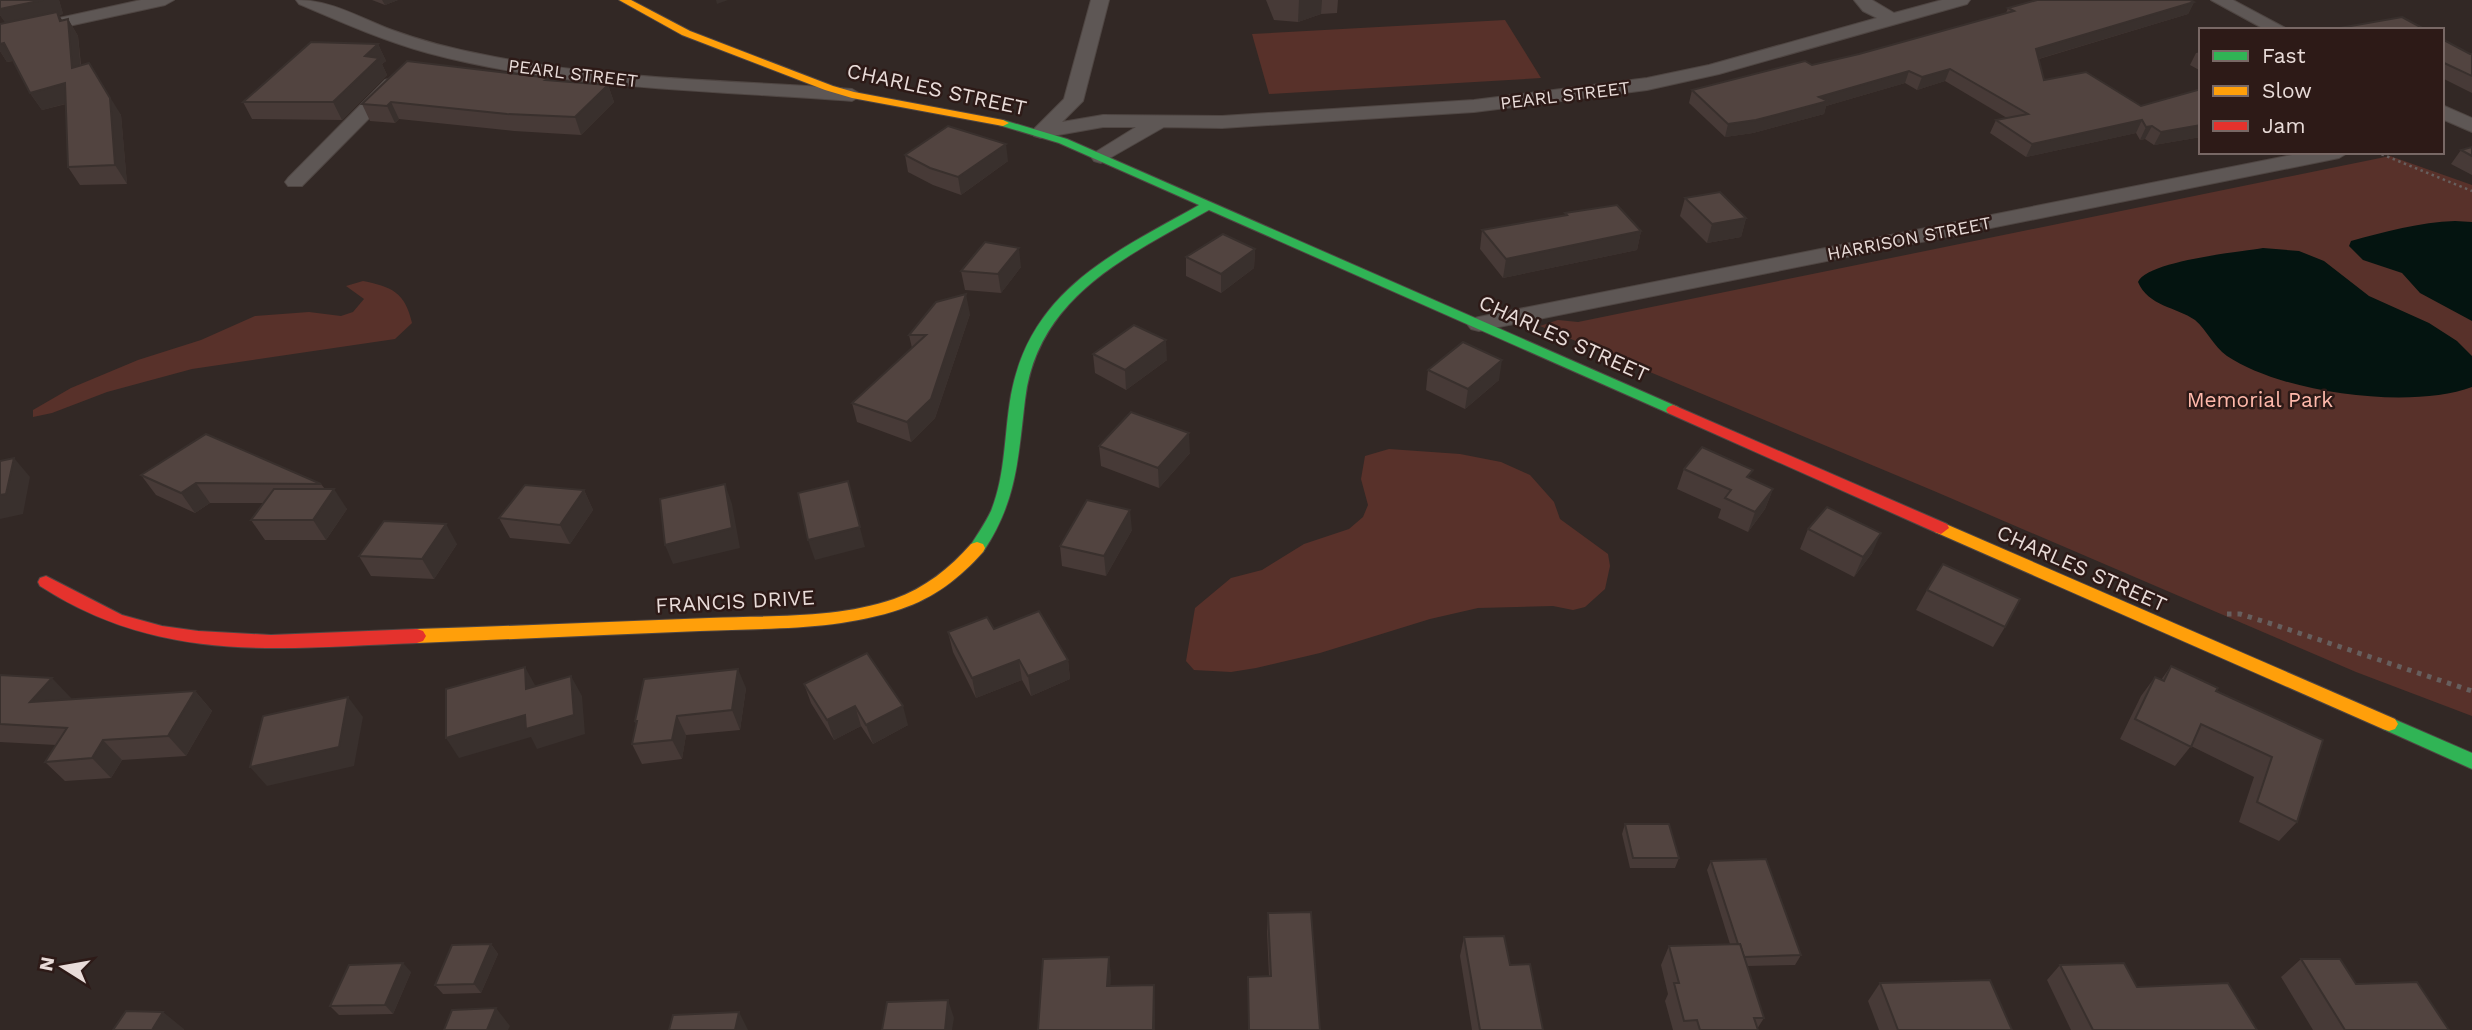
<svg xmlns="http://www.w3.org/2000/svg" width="2472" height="1030" font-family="'Work Sans',sans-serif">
<rect width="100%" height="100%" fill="#322825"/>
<g fill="#58312a">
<path d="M1505,20L1541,78L1269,94L1252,34Z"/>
<path d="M2390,156L2472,185V716L2356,672L1934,491L1540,326L1558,320L1578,322Z"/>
<path d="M363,281C392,287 405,292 412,323L395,339L192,369L107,392L52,413L33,417V410L71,388L138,360L201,340L255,316L309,312L341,316L353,312L364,299L346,286Z"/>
<path d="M1389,449L1460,454L1501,462L1530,475L1554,502L1560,519L1608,554L1610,566L1605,589L1585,607L1573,610L1553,606L1478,608L1430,619L1320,653L1256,668L1231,672L1194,670L1186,661L1195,608L1231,578L1262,570L1304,544L1349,529L1363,517L1368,505L1361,479L1365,456Z"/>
</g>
<g fill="#041410">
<path d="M2455,221L2472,222V321L2420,293L2402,273L2363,260L2349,246L2351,241C2384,232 2420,222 2455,221Z"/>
<path d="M2263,248L2299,251L2324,261L2369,296L2429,323L2457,341L2472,356V387C2410,410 2282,393 2227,356C2213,346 2207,330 2195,320C2176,307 2148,306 2138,282C2147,261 2239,252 2263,248Z"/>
</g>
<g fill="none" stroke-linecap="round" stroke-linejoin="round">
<defs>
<g id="street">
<path d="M141,0H174L165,5L0,41V31Z"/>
<path d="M296,0C332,0 360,18 392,30C422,41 453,49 485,55C605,80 730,80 852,89L862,95L852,101C711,90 566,90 428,53C384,41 341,22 299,4Z"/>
<path d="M1091,0H1109L1083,101L1062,122L1103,115L1222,116L1474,100L1647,78L1709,65L1877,18L1863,11L1854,0H1872L1894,13L1942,0H1970L1967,4L1719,74L1647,90L1474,112L1222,128L1164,127L1101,163L1094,161L1091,157L1094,153L1136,127H1103L1041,138L1034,136L1031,132L1064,99Z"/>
<path d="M2211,0H2233L2289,30H2266Z"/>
<path d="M392,78L399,80L401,84L399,88L302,186H288L285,182L288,178L385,80Z"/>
<path d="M2442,105L2472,118V132L2442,119Z"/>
<path d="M2307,152H2349L2339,158L1479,331L1471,329L1467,324L1471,319L1479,317Z"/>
</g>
<g id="fast">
<path d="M1003,120L1067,139L1678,407L1680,410L1678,413H1668L1209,210C1128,256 1037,296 1025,400C1018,459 1017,501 983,552H971L969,548C976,536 985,524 991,511C1006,474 1004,434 1011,395C1030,290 1114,253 1199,205L1059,143L999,125L997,123Z"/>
<path d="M2389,717L2472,753V769L2383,729L2380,724L2383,719Z"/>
</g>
<g id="slow">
<path d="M619,0H631L690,31L833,86L854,92L1003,120L1009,123L1003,126L852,98L825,90L682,35Z"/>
<path d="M1941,522L2395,719L2398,724L2395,729L2389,731L2383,729L1935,532L1933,528Z"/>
<path d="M977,542L983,544L985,548L983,552C960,578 934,598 901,609C837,631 766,628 700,631C605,635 511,639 417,643L411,641L408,636L411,631L417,629C514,626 612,622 709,618C770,615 836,619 894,599C925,588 950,568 971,544Z"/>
</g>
<g id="jam">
<path d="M1673,405L1947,524L1949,528L1941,534L1935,532L1668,413L1666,410L1668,407Z"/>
<path d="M46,576L122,615L162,626L198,631L271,635L417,629L423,631L426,636L423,641L417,643C280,648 162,665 40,586L38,582L40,578Z"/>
</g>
</defs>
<use href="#street" stroke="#4f4643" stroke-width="2"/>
<use href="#fast" stroke="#4f4643" stroke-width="2"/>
<use href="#slow" stroke="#4f4643" stroke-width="2"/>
<use href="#jam" stroke="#4f4643" stroke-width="2"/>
<path stroke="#675f5e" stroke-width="2.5" stroke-dasharray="2.5 3.5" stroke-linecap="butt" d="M2376,152L2472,191"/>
<path stroke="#675f5e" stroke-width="5" stroke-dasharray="4.5 6" stroke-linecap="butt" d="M2227,614H2240L2272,624L2472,691"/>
<use href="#street" fill="#5e5755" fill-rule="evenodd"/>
<use href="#fast" fill="#30b455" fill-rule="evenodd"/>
<use href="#slow" fill="#ff9f0a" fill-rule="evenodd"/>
<use href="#jam" fill="#e5322d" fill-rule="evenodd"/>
</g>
<g fill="#473a37">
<path d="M0,0H59L63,14L59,15L62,20L68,19L78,36L81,65L121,115L127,184L80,185L68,167L66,104L42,110L30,93L13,61L7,62L0,51V24L6,23L0,15Z"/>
<path d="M372,0H398L385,5Z"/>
<path d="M1266,0H1338L1337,13L1321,14L1298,22L1274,20Z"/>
<path d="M2194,2L2188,14L2039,59L2044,80L2141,106L2201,89V137L2154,145L2145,139L2140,140L2136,133L2026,157L1990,133L1996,120L2007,118L1945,81L1917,90L1905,83L1826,106L1824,114L1753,133L1725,137L1689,103L1692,90L1812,65L1859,54L2006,13L2008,8Z"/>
<path d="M2442,39L2470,54H2472V93L2442,78Z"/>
<path d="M378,44L386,61L382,64L387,75L342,120L252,119L243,102Z"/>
<path d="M2201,52V71L2190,65L2196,53Z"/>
<path d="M550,78L551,81L608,85L614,102L581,135L514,131L399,119L395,123L370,121L362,104Z"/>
<path d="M2472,147V175L2451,164L2461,150Z"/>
<path d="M905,155L1008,161L961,195L933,185L908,172Z"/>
<path d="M1685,198L1746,218L1741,237L1707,243L1680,216Z"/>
<path d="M1565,213L1641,231L1637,250L1503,278L1480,249L1482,230L1565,216Z"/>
<path d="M1255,249L1254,268L1221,293L1186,276V257Z"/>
<path d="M1021,267L1001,293L965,290L961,271Z"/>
<path d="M970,314L935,418L911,442L857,422L852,403L912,348L909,335Z"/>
<path d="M1093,354L1167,360L1126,390L1095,373Z"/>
<path d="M1428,370L1499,380L1465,409L1426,390Z"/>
<path d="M1099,446L1190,453L1159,488L1101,466Z"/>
<path d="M1684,469L1750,479L1773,489L1765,509L1748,532L1718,518L1721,509L1677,489Z"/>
<path d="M141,475L321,484L325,489L347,509L326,540H265L251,520L264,503H210L195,513L156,495Z"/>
<path d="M584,490L593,510L570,544L510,538L499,518Z"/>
<path d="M1808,529L1872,553L1854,577L1800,549Z"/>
<path d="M1132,530L1106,576L1062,566L1060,546Z"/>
<path d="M457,544L434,579L371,576L359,556Z"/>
<path d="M1927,590L2005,627L1993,647L1916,610Z"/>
<path d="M994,629L1068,660L1070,679L1031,696L1022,680L976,698L953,652L948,632Z"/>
<path d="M2171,666L2216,691L2323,740L2297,822L2279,841L2239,822L2254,777L2191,746L2175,766L2120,739L2141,696L2155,677L2161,680Z"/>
<path d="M0,675L71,698L69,700L195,691L212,711L186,756L122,760L111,778L65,781L45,762L56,745L0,742Z"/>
<path d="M804,684L908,725L873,744L861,726L834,740L811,703Z"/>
<path d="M746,688L740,730L686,735L682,759L642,764L632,744L636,724L635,721Z"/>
<path d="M1625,824L1679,858L1675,868H1630L1622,834Z"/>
<path d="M1711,861L1801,955L1795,965L1747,966L1764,1018L1757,1029L1758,1030H1673L1665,1001L1668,994L1661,965L1669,946L1730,944L1707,870Z"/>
<path d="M1268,913L1320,1030H1249L1248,977L1269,976L1267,932Z"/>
<path d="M1464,937L1510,965L1543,1030H1472L1460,956Z"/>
<path d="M491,944L498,954L481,993L443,994L435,985Z"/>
<path d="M2301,959L2356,984L2449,1030H2313L2281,977Z"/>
<path d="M2060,965L2137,987L2257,1030H2071L2047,980Z"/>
<path d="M411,972L393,1014L339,1015L330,1006Z"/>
<path d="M1880,983L2012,1030H1879L1868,1001Z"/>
</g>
<g fill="#39302d">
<path d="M43,0H59L63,14L59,15L67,29L68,19L78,36L82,85L72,68L8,27L0,15V9Z"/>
<path d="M382,0H398L385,5Z"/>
<path d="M716,0H728L717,4Z"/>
<path d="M1299,0H1322L1321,14L1298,22Z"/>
<path d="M2194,2L2188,14L2031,61L2036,49Z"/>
<path d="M4,43L15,60L7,62L0,51V44Z"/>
<path d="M378,44L386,61L382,64L387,75L342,120L333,102L365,56Z"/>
<path d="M89,63L121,115L127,184L115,165Z"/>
<path d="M1950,69L1945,81L1917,90L1922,77Z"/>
<path d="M1909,71L1905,83L1826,106L1824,114L1753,133L1725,137L1728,124Z"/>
<path d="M65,83L76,101L42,110L30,93Z"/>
<path d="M608,85L614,102L581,135L575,117Z"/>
<path d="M391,102L399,119L395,123L387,106Z"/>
<path d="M2142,120L2136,133L2026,157L2032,144Z"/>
<path d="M2201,125V137L2154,145L2161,132Z"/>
<path d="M2152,126L2145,139L2140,140L2146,127Z"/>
<path d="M1006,144L1008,161L961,195L958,177Z"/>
<path d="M1746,218L1741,237L1707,243L1712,224Z"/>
<path d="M1641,231L1637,250L1503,278L1506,259Z"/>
<path d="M1019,248L1021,267L1001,293L998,274Z"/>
<path d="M1255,249L1254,268L1221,293V274Z"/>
<path d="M966,294L970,314L935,418L911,442L907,422Z"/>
<path d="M1166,340L1167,360L1126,390L1125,370Z"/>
<path d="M1502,360L1499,380L1465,409L1468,389Z"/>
<path d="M1189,433L1190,453L1159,488L1158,468Z"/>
<path d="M14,458L30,477L23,514L0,519V495Z"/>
<path d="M196,483L210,503L195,513L181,493Z"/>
<path d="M725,484L732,504L740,548L673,564L665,545Z"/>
<path d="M334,489L347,509L326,540L313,520Z"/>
<path d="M1773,489L1765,509L1748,532L1755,512Z"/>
<path d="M584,490L593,510L570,544L560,525Z"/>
<path d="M853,501L865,547L815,560L808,540Z"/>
<path d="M1130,510L1132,530L1106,576L1104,556Z"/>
<path d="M446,524L457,544L434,579L422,559Z"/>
<path d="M1881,533L1872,553L1854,577L1863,557Z"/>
<path d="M1019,660L1022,680L976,698L972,678Z"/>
<path d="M1068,660L1070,679L1031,696L1028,676Z"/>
<path d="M525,667L536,687L526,689Z"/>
<path d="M738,669L746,688L740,730L732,710Z"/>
<path d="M571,676L582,696L585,734L537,749L531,737L459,758L446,738Z"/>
<path d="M52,678L71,698L49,722L30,702Z"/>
<path d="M195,691L212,711L186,756L168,736Z"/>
<path d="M348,697L363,717L354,766L267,786L250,767Z"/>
<path d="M855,706L861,726L834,740L827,720Z"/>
<path d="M903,706L908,725L873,744L866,725Z"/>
<path d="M677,716L686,735L682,759L672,740Z"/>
<path d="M103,740L122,760L111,778L92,758Z"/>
<path d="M491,944L498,954L481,993L474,984Z"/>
<path d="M1109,957L1111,975L1110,1003L1107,986Z"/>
<path d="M403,963L411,972L393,1014L385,1005Z"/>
<path d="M1154,985L1155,1002V1030H1153Z"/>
<path d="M948,1000L954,1018L952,1030H945Z"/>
<path d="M496,1008L510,1026L508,1030H487Z"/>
<path d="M163,1012L184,1029V1030H152Z"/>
<path d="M739,1012L748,1030H735Z"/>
</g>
<g fill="#524440" stroke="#39302d" stroke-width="2">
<path d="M0,0H43L0,9Z"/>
<path d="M2037,0H2190L2194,2L2036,49L2044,80L2086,72L2141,106L2201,89V125L2161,132L2152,126L2146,127L2142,120L2032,144L1996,120L2028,114L1950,69L1922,77L1909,71L1819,97L1828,101L1756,120L1728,124L1692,90L1805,61L1812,65L1859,54L2014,11L2008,8Z"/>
<path d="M57,12L60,21L68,19L72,68L89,63L110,98L115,165L68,167L65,83L30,93L4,43L0,44V24Z"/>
<path d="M2402,17L2426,30H2328Z"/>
<path d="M2442,39L2470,54H2472V76L2442,62Z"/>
<path d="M311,42L378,44L365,56L379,58L333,102H243Z"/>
<path d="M407,61L550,78L546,80L608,85L575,117L507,114L391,102L387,106L362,104Z"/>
<path d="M948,126L1006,144L958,177L930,168L905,155Z"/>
<path d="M2472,147V156L2461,150Z"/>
<path d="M1720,192L1746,218L1712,224L1685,198Z"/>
<path d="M1617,205L1641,231L1506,259L1482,230L1567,215L1565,213Z"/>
<path d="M1223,234L1255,249L1221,274L1186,257Z"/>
<path d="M985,242L1019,248L998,274L961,271Z"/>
<path d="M966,294L931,399L907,422L852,403L926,335H909L936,302Z"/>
<path d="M1134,325L1166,340L1125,370L1093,354Z"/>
<path d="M1463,342L1502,360L1468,389L1428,370Z"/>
<path d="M1131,412L1189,433L1158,468L1099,446Z"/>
<path d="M206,434L321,484L196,483L181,493L141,475Z"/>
<path d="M1702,447L1753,470L1747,477L1773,489L1755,512L1725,498L1731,490L1684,469Z"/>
<path d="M14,458L6,494L0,495V461Z"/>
<path d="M848,481L860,527L808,540L798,493Z"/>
<path d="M725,484L732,528L665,545L660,499Z"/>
<path d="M525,485L584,490L560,525L499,518Z"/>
<path d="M274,489H334L313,520H251Z"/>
<path d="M1087,500L1130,510L1104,556L1060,546Z"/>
<path d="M1827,507L1881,533L1863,557L1808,529Z"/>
<path d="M384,521L446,524L422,559L359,556Z"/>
<path d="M1943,564L2020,599L2005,627L1927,590Z"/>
<path d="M1039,611L1068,660L1028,676L1019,660L972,678L948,632L987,617L994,629Z"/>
<path d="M867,653L903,706L866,725L855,706L827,720L804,684Z"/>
<path d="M2171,666L2218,688L2216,691L2323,740L2297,822L2257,802L2272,757L2201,724L2191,747L2135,719L2155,677L2164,681Z"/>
<path d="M525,667L526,689L571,676L574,715L526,729L525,715L446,738V689Z"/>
<path d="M738,669L732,710L677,716L672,740L632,744L637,721H635L644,679Z"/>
<path d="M0,675L52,678L30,702L195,691L168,736L103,740L92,758L45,762L67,728L0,724Z"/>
<path d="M348,697L339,747L250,767L263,716Z"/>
<path d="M1625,824H1669L1679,858H1633Z"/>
<path d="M1766,859L1801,955L1744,957L1740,944H1738L1711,861Z"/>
<path d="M1311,912L1320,1030H1249L1248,977L1271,976L1268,913Z"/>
<path d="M1504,936L1510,965L1530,964L1543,1030H1480L1464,937Z"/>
<path d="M491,944L474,984L435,985L452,945Z"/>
<path d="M1740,944L1764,1018H1754L1758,1030H1700L1697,1020L1684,1021L1674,983H1679L1669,946Z"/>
<path d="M1109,957L1107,986L1154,985L1153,1030H1038L1043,959Z"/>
<path d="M2301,959H2340L2356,984L2417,982L2449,1030H2345Z"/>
<path d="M403,963L385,1005L330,1006L349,965Z"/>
<path d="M2124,963L2137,987L2228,983L2257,1030H2093L2060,965Z"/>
<path d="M1990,980L2012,1030H1898L1880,983Z"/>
<path d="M948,1000L945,1030H882L887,1002Z"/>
<path d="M496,1008L487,1030H444L452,1010Z"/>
<path d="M126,1011L163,1012L152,1030H113Z"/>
<path d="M739,1012L735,1030H669L673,1015Z"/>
</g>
<g text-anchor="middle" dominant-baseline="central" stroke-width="5" stroke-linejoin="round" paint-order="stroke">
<g font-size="18" fill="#e9dcd9" stroke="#2d1a17">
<text transform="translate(573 73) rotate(7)">PEARL STREET</text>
<text transform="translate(1565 95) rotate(-7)">PEARL STREET</text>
<text transform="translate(1909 238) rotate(-11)">HARRISON STREET</text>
</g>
<g font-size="21" fill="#e9dcd9" stroke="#2d1a17">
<text transform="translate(937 89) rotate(12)">CHARLES STREET</text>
<text transform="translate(1564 338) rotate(24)">CHARLES STREET</text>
<text transform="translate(2082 568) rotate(24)">CHARLES STREET</text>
<text transform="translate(735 601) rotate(-3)">FRANCIS DRIVE</text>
</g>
<g font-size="21" fill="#ffb9ab" stroke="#2d1a17">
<text x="2260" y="399">Memorial Park</text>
</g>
</g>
<rect x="2199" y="28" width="245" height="126" fill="#2d1a17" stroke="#786865" stroke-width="2"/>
<rect x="2213" y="51" width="35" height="10" fill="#30b455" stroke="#786865" stroke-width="2"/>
<text x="2262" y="63" font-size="21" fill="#e9dcd9">Fast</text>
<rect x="2213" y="86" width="35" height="10" fill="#ff9f0a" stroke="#786865" stroke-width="2"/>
<text x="2262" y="98" font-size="21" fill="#e9dcd9">Slow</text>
<rect x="2213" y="121" width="35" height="10" fill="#e5322d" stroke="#786865" stroke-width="2"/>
<text x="2262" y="133" font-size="21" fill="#e9dcd9">Jam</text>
<g transform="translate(63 967) rotate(281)" stroke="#2d1a17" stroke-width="5" paint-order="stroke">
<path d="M0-5L12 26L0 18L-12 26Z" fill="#e9dcd9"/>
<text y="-10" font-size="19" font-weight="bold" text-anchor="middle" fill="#e9dcd9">N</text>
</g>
</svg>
